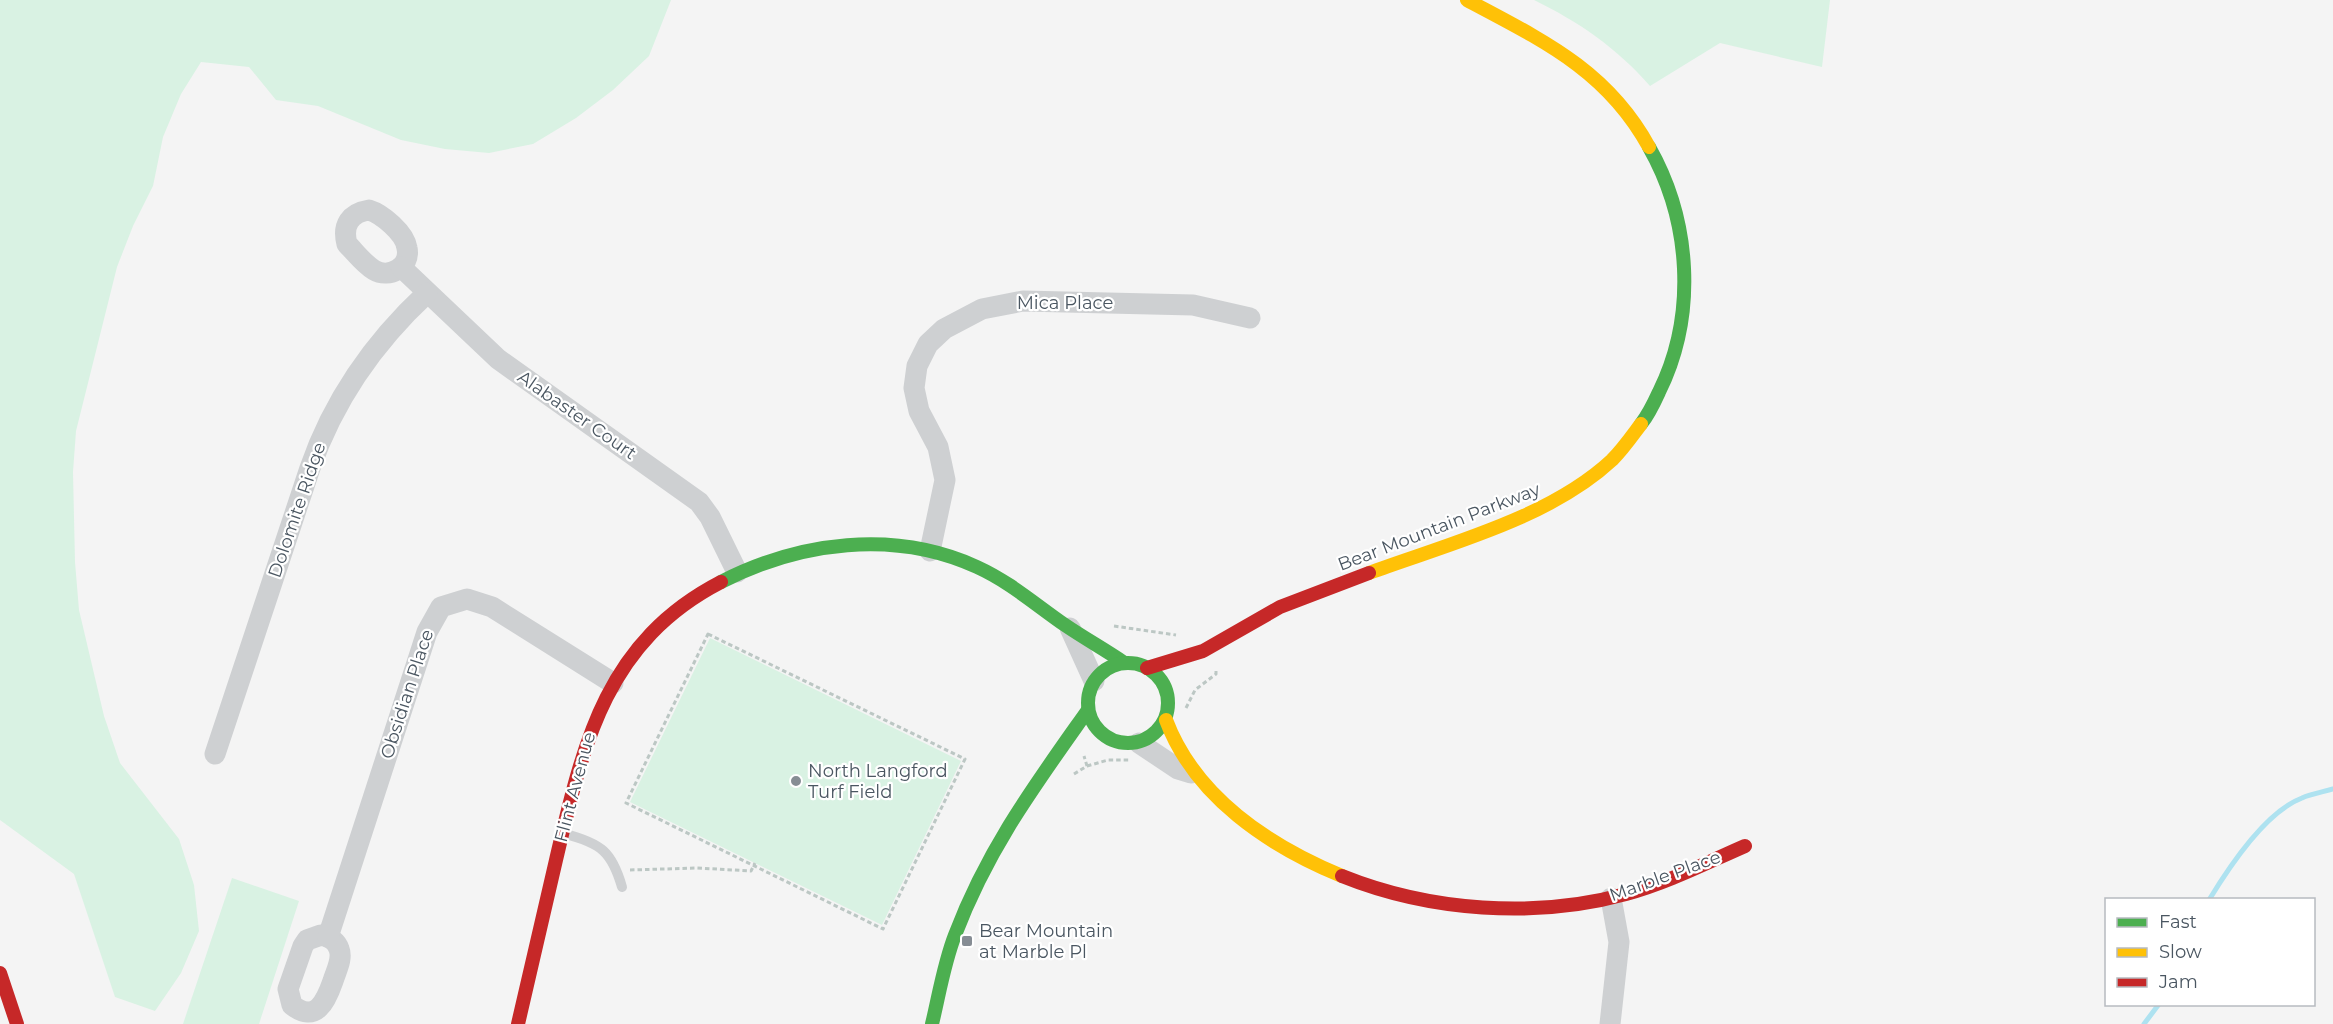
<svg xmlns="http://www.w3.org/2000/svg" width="2333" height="1024" font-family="Montserrat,sans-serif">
<rect width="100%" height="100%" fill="#f4f4f4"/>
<g fill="#d9f2e3">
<path d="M0,0H671L649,56L613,90L576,118L533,144L489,153L445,149L401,140L318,106L276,100L249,67L201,62L181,94L163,137L153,186L133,226L117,267L76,431L73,472L75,562L79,610L104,716L120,763L179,839L194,885L199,931L181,973L155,1011L115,997L74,874L0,820Z"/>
<path d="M1534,0H1830L1822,67L1720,43L1650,86C1617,48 1579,22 1534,0Z"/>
<path d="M710,638L961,761L882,925L630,802Z"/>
<path d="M232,878L299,901L259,1024H183Z"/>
</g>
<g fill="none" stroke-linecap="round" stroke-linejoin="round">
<g stroke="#aee2f0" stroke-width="5">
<path d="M2209,900C2229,867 2265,812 2302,798C2311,794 2323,792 2333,789"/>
<path d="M2144,1024L2159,1004"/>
</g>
<g stroke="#bcc7c4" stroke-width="3" stroke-dasharray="4.5 3" stroke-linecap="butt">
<path d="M1114,626L1176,635"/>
<path d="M708,634L965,759L883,929L626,803Z"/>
<path d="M1186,708L1195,690L1216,674V670"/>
<path d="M1087,766L1108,760H1129"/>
<path d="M1074,774L1087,766L1084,756"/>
<path d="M630,870L697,868L751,871L755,863"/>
</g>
<path stroke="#ced0d2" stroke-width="10" d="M565,834C601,843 612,852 622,887"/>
<g stroke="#ced0d2" stroke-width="21">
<path d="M369,210C382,214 405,233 407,248C411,267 389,279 374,270C364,264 355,252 347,244C342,225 350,213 369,210Z"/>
<path d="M401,267L498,359L699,502L710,517L737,572"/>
<path d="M930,551L945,480L938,447L919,411L914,388L917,366L928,344L944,329L982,309L1023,301L1193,305L1250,318"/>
<path d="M1070,628L1094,681"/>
<path d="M1139,743L1178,769L1191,773"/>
<path d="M215,754L310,468C334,399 373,343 427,293"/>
<path d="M321,935C329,937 336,940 339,949C343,959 336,971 333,981C326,1001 316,1024 292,1005L288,989L303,946L307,940Z"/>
<path d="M328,937L427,632L441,607L467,599L492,607L613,683"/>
<path d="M1610,1024L1619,942L1611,898"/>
</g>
<g stroke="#4caf50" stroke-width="14">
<path d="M1641,424C1649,414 1654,403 1659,392C1697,315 1691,221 1649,147"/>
<path d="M721,582C799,542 894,529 977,567C1010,582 1036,605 1065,625C1084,638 1104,649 1123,662"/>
<circle cx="1128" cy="703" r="40"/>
<path d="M932,1024C939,995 944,963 955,935C988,848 1035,785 1088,710"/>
</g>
<g stroke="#ffc107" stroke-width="14">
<path d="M1467,0C1542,40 1607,70 1649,147"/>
<path d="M1369,573C1448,544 1550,518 1612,460C1623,449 1632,436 1641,424"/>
<path d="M1166,720C1195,797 1269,846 1342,876"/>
</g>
<g stroke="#c62828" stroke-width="14">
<path d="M1147,668L1203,651L1280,607L1369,573"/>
<path d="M1342,876C1429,911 1535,919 1626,894C1667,883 1706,863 1745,846"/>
<path d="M0,973L17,1024"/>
<path d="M518,1024C531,969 543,915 556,860C583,745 605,642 721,582"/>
</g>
</g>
<g fill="#868d94" stroke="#fff" stroke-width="2">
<circle cx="796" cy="781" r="6"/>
<rect x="961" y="935" width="12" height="12" rx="3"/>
</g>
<g text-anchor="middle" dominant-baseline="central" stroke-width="4.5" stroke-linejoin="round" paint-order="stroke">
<g font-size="18" fill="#4a5661" stroke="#fff">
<text x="1065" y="303">Mica Place</text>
<text transform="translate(577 415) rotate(35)">Alabaster Court</text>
<text transform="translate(297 510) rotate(-71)">Dolomite Ridge</text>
<text transform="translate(1439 527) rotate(-21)">Bear Mountain Parkway</text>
<text transform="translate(407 694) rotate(-72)">Obsidian Place</text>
<text transform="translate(575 787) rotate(-75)">Flint Avenue</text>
<text transform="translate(1665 876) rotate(-20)">Marble Place</text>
</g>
<g font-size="18" fill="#4a5661" stroke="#fff" text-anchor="start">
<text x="808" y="771">North Langford<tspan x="808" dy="21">Turf Field</tspan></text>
<text x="979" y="931">Bear Mountain<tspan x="979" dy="21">at Marble Pl</tspan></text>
</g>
</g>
<rect x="2105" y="898" width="210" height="108" fill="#ffffff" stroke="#b7bbc0" stroke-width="1.5"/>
<rect x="2117" y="918" width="30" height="9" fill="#4caf50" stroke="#b7bbc0" stroke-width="1.5"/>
<text x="2159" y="928" font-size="18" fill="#4a5661">Fast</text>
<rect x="2117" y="948" width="30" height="9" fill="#ffc107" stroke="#b7bbc0" stroke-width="1.5"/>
<text x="2159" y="958" font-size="18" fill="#4a5661">Slow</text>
<rect x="2117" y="978" width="30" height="9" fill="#c62828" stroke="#b7bbc0" stroke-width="1.5"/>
<text x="2159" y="988" font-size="18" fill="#4a5661">Jam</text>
</svg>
